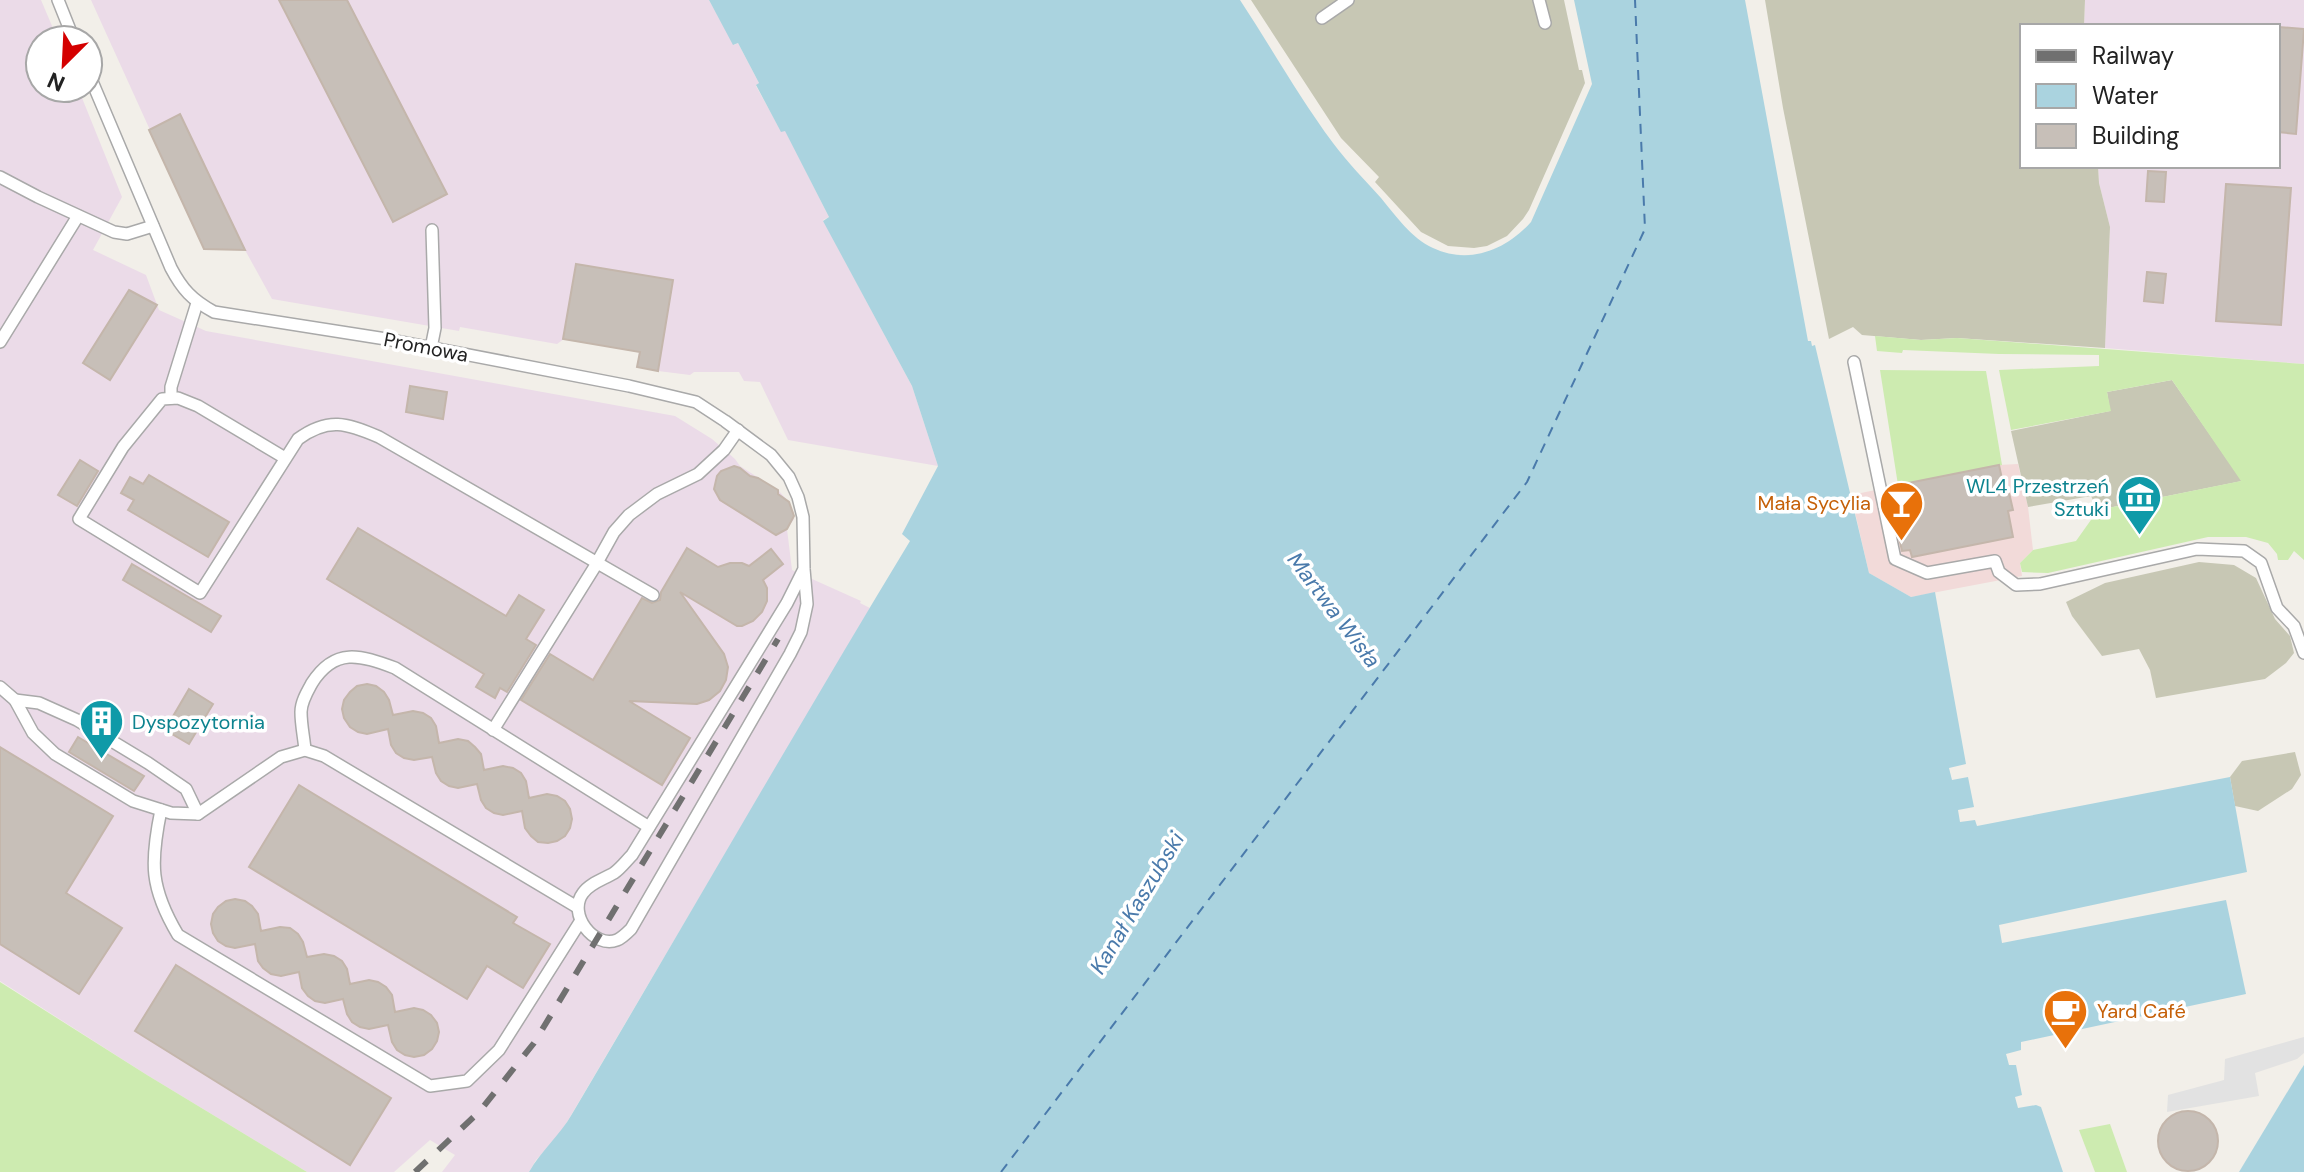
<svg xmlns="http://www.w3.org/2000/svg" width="2304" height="1172" font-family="'DM Sans',sans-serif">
<rect width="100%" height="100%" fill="#f2efe9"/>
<path fill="#f2dad9" d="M2018,464L2028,507L2033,550L2020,563L2022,576L1911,597L1869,573L1851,495L1999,465Z"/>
<g fill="#ebdbe8">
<path d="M0,0H41L58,40H40V88H78L122,197L93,250L146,275L159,310L206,331L675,416L712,439L735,459L740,466L778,490L789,502L794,513V519L787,529L792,570L861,601L860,603L870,608L570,1117L559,1135L536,1160L529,1172H442L455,1155L430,1140L394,1172H307L147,1075L0,981Z"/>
<path d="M91,0H709L734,45L738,43L759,83L756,86L781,131L785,130L829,217L823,220L912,386L938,466L788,440L760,382L744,381L739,372H694L690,375L658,371L637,367L639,352L564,339L557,344L460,327L459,331L272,299L245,250L204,249Z"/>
<path d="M2085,0H2304V364L2105,348L2110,227L2099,183L2098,166H2278V26H2084Z"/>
</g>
<g fill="#c7c7b4">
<path d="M1251,0H1564L1579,70H1582L1585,83L1529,210L1523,219L1507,236L1487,246L1474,248L1448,246L1421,232L1375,182L1379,177L1341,138Z"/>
<path d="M1765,0H2085L2084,26H2022V166H2098L2099,183L2110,227L2105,348L1957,338L1921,340L1862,335L1853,327L1829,339L1783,108Z"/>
<path d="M2172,380L2242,481L2098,510L2091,496L2028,507L2011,431L2110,411L2107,392Z"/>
<path d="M2199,562L2234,565L2256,578L2275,619L2290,636L2294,653L2286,663L2265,679L2156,698L2150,670L2139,649L2102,656L2072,616L2066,602L2105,583Z"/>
<path d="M2295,752L2301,775L2292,789L2258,811L2235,806L2230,777L2242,761Z"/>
</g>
<g fill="#cdebb0">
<path d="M1875,336L1921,340L1957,338L2304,364V560L2294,551L2288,560H2278L2277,554L2268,543L2246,537H2208L2048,573L2022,572L2020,563L2033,550L2076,541L2098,510L2241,481L2172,380L2107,392L2111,411L2011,430L1999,370L2099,366V355L1999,354L1903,350L1902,353L1877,351Z"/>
<path d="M1880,370L1986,371L2002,465L1898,485Z"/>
<path d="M0,982L147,1075L307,1172H0Z"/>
<path d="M2110,1124L2127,1172H2095L2079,1130Z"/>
</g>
<path fill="#e2e2e2" d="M2304,1037V1053L2297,1059L2255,1073L2259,1096L2167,1112L2168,1095L2224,1080L2225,1059Z"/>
<g fill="#aad3df">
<path d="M709,0H1240C1271,47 1299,97 1333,143C1347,162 1365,180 1381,198C1396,216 1411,238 1433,248C1469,265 1506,250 1531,222L1592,84L1574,0H1745L1808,341H1811L1812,346L1815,345L1869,573L1911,597L1935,592L1966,764L1949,768L1952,780L1968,777L1974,807L1958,810L1960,822L1975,820L1977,826L2230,777L2247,872L1999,925L2002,943L2226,900L2246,994L2021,1042V1050L2006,1054L2009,1065H2016L2022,1095L2015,1097L2018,1108L2036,1105L2041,1107L2063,1172H529C541,1151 560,1135 572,1114C685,923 795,731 910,541L902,534L938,466L912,386L823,221L829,217L785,131L781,132L756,85L759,83L738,43L733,45Z"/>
<path d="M2304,1065V1172H2239L2300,1071Z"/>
</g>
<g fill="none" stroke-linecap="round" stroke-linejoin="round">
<path stroke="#4a7aab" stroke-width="2" stroke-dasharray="10 8" stroke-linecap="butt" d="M1001,1172L1527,482L1645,229L1635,0"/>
</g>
<g fill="#c7bfb8" stroke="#c4b6ab" stroke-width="2">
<path d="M279,0H347L447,194L393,222Z"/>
<path d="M2278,27L2304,29L2296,134L2278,132Z"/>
<path d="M180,114L245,250L204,249L149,130Z"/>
<path d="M2148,171L2166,172L2164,202L2146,201Z"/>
<path d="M2226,184L2291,188L2281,325L2216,321Z"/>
<path d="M576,264L673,280L658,371L637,367L640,352L563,339Z"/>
<path d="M2147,272L2166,274L2163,303L2144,301Z"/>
<path d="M129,290L157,305L110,380L83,363Z"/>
<path d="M410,386L447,392L443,419L406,412Z"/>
<path d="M80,460L98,471L77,506L58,495Z"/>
<path d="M1999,465L2004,488H2008L2013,510L2008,511L2013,537L1912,557L1910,550L1902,551L1898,533L1903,532L1899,510H1903L1898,485Z"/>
<path d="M734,466L740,468L750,476L758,478L778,490V494L789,502L794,516L787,529L776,535L720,500L714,489L717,476L721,471Z"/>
<path d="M149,475L229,522L208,557L128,510L134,500L121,493L130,477L143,484Z"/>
<path d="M358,528L506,616L519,595L544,610L526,639L536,645L507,692L500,688L495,698L476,687L484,674L327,579Z"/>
<path d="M687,548L718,567L730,563H742L749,566L771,549L783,564L763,580L767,588V601L762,612L753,621L742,626H737L680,592L724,654L728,667L726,680L720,691L709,700L697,704L629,701L690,738L662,785L521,700L550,654L593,680L642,598L652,603L660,600L661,592Z"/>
<path d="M132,564L221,616L211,632L123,580Z"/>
<path d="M367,684L376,686L384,692L389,700L393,715L413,711L423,713L431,718L436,726L439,743L458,739L468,741L475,747L481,754L484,770L503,766L513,768L521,773L526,781L529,798L547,794L557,796L565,801L570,809L572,819L570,828L565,836L557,841L548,843L538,842L531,836L525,828L522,811L503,815L494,813L486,808L481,800L477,784L458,788L449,786L441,781L436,773L432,757L414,760L404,758L396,753L391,745L388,729L367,734L358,732L350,727L344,718L342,709L344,700L350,692L357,686Z"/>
<path d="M189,689L213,704L189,744L165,730Z"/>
<path d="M78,737L144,776L134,791L69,752Z"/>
<path d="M0,747L113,816L66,893L122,928L79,994L0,944Z"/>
<path d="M299,785L517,917L513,923L550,944L523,988L487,966L467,999L249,867Z"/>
<path d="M235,899L245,901L252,906L258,914L261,931L280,927L290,928L298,934L303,942L307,957L324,954L334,956L342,961L347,969L350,984L369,980L378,982L386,987L392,995L395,1012L414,1008L423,1010L431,1015L437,1023L439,1032L437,1041L432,1049L424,1055L414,1057L405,1055L397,1050L392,1042L388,1025L369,1029L360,1027L352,1022L347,1014L343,999L325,1003L315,1001L308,996L302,988L299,972L281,976L271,974L263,968L258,961L255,944L235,948L226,946L218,941L213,933L211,924L213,914L218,907L226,901Z"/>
<path d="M176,965L391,1098L350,1165L135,1031Z"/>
<circle cx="2188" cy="1141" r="30"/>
</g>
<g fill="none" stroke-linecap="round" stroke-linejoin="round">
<defs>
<g id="lane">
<path d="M58,0L74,40"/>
<path d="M1539,0L1545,23"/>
<path d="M1322,18L1348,0"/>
<path d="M88,72L171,268C182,289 192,300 214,312L386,339L629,386L696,402L725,421L771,455L789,477L798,497L803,517L804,569L807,604L801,632L790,654L631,929C627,933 622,938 617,940C594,949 567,914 583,893C590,883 604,879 614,873C621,868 626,861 632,855L787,603L804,569"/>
<path d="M0,177L38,197L114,232L127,234L153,226"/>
<path d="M0,342L78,216"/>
<path d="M431,348L435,328L432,230"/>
<path d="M1854,362L1895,559L1927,573L1995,561L1999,572L2016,585L2040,584L2197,549L2244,551L2261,563L2277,608L2294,626L2304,653"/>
<path d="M171,398V387L197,303"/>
<path d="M285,458L198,406L178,398L162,399L123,447L79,519L200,593L298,439C328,417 347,423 379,437L653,595"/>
<path d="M0,687L15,700L33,733L55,754L133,801L171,813L198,814L281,757L305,750L324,756L577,907"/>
<path d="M15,700L39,703L77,720L148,763L186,789L198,814"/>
<path d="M493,730L594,568L614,532L629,515L657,494L698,474L724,450L738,430"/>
<path d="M305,750C304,738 301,725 301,712C301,702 307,692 312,683C335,647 360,655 395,668L649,827"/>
<path d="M161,810C150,863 150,888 178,935L430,1086L467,1081L499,1050L580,922"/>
</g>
</defs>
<use href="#lane" stroke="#a9a9a9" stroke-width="14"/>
<use href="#lane" stroke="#fff" stroke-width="11"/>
<path stroke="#707070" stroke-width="6" stroke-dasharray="16 16" stroke-linecap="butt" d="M415,1172L479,1112L534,1043L778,639"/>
</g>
<defs>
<symbol id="museum-pin" viewBox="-11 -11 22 30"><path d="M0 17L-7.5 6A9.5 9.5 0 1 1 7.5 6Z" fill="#0f9aa8" stroke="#fff"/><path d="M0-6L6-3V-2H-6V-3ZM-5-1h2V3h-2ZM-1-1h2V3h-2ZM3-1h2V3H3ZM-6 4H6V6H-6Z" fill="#fff"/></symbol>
<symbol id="bar-pin" viewBox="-11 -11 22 30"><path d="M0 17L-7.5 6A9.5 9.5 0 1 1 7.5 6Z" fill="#e8710a" stroke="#fff"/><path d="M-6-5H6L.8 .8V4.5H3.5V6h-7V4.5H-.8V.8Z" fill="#fff"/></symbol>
<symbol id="building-pin" viewBox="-11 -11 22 30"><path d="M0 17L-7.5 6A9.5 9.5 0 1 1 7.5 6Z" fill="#0f9aa8" stroke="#fff"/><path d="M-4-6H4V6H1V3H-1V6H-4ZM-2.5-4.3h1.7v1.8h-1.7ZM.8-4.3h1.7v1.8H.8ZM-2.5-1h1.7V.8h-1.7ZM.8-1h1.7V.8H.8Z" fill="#fff"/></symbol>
<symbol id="cafe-pin" viewBox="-11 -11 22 30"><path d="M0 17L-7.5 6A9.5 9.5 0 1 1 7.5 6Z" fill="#e8710a" stroke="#fff"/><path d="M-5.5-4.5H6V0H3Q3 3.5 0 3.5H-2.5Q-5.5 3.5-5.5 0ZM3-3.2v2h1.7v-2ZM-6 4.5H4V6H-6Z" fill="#fff"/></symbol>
</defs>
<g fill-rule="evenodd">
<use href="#museum-pin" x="2114" y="472" width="51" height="69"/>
<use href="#bar-pin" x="1876" y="478" width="51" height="69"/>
<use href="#building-pin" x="76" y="696" width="51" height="69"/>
<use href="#cafe-pin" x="2040" y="986" width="51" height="69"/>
</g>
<g text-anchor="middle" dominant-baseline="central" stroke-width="7" stroke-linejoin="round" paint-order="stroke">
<g font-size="20" fill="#222" stroke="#fff">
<text transform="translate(426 347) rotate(11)">Promowa</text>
</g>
<g font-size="20" fill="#0d838f" stroke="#fff" text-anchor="end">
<text x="2109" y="486">WL4 Przestrzeń<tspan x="2109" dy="23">Sztuki</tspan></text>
<text x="132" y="722" text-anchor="start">Dyspozytornia</text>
</g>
<g font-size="20" fill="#c56008" stroke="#fff" text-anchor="end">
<text x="1871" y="503">Mała Sycylia</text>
<text x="2097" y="1011" text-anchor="start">Yard Café</text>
</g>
<g font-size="22" font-style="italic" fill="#4a7aab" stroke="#fff">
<text transform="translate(1334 610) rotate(53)">Martwa Wisła</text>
<text transform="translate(1137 903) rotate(-59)">Kanał Kaszubski</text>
</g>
</g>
<rect x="2020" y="24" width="260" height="144" fill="#ffffff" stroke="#a7a7a7" stroke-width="2"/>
<rect x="2036" y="50" width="40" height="12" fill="#707070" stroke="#a7a7a7" stroke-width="2"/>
<text x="2092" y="64" font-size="24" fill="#222222">Railway</text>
<rect x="2036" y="84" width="40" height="24" fill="#aad3df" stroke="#a7a7a7" stroke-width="2"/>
<text x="2092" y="104" font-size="24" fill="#222222">Water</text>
<rect x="2036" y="124" width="40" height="24" fill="#c7bfb8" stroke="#a7a7a7" stroke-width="2"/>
<text x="2092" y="144" font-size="24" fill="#222222">Building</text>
<g transform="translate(64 64) rotate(204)"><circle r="38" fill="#ffffff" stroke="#a7a7a7" stroke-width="2"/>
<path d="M0-6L14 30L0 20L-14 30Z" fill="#d40000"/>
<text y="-12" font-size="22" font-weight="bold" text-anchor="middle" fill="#222222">N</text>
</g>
</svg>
